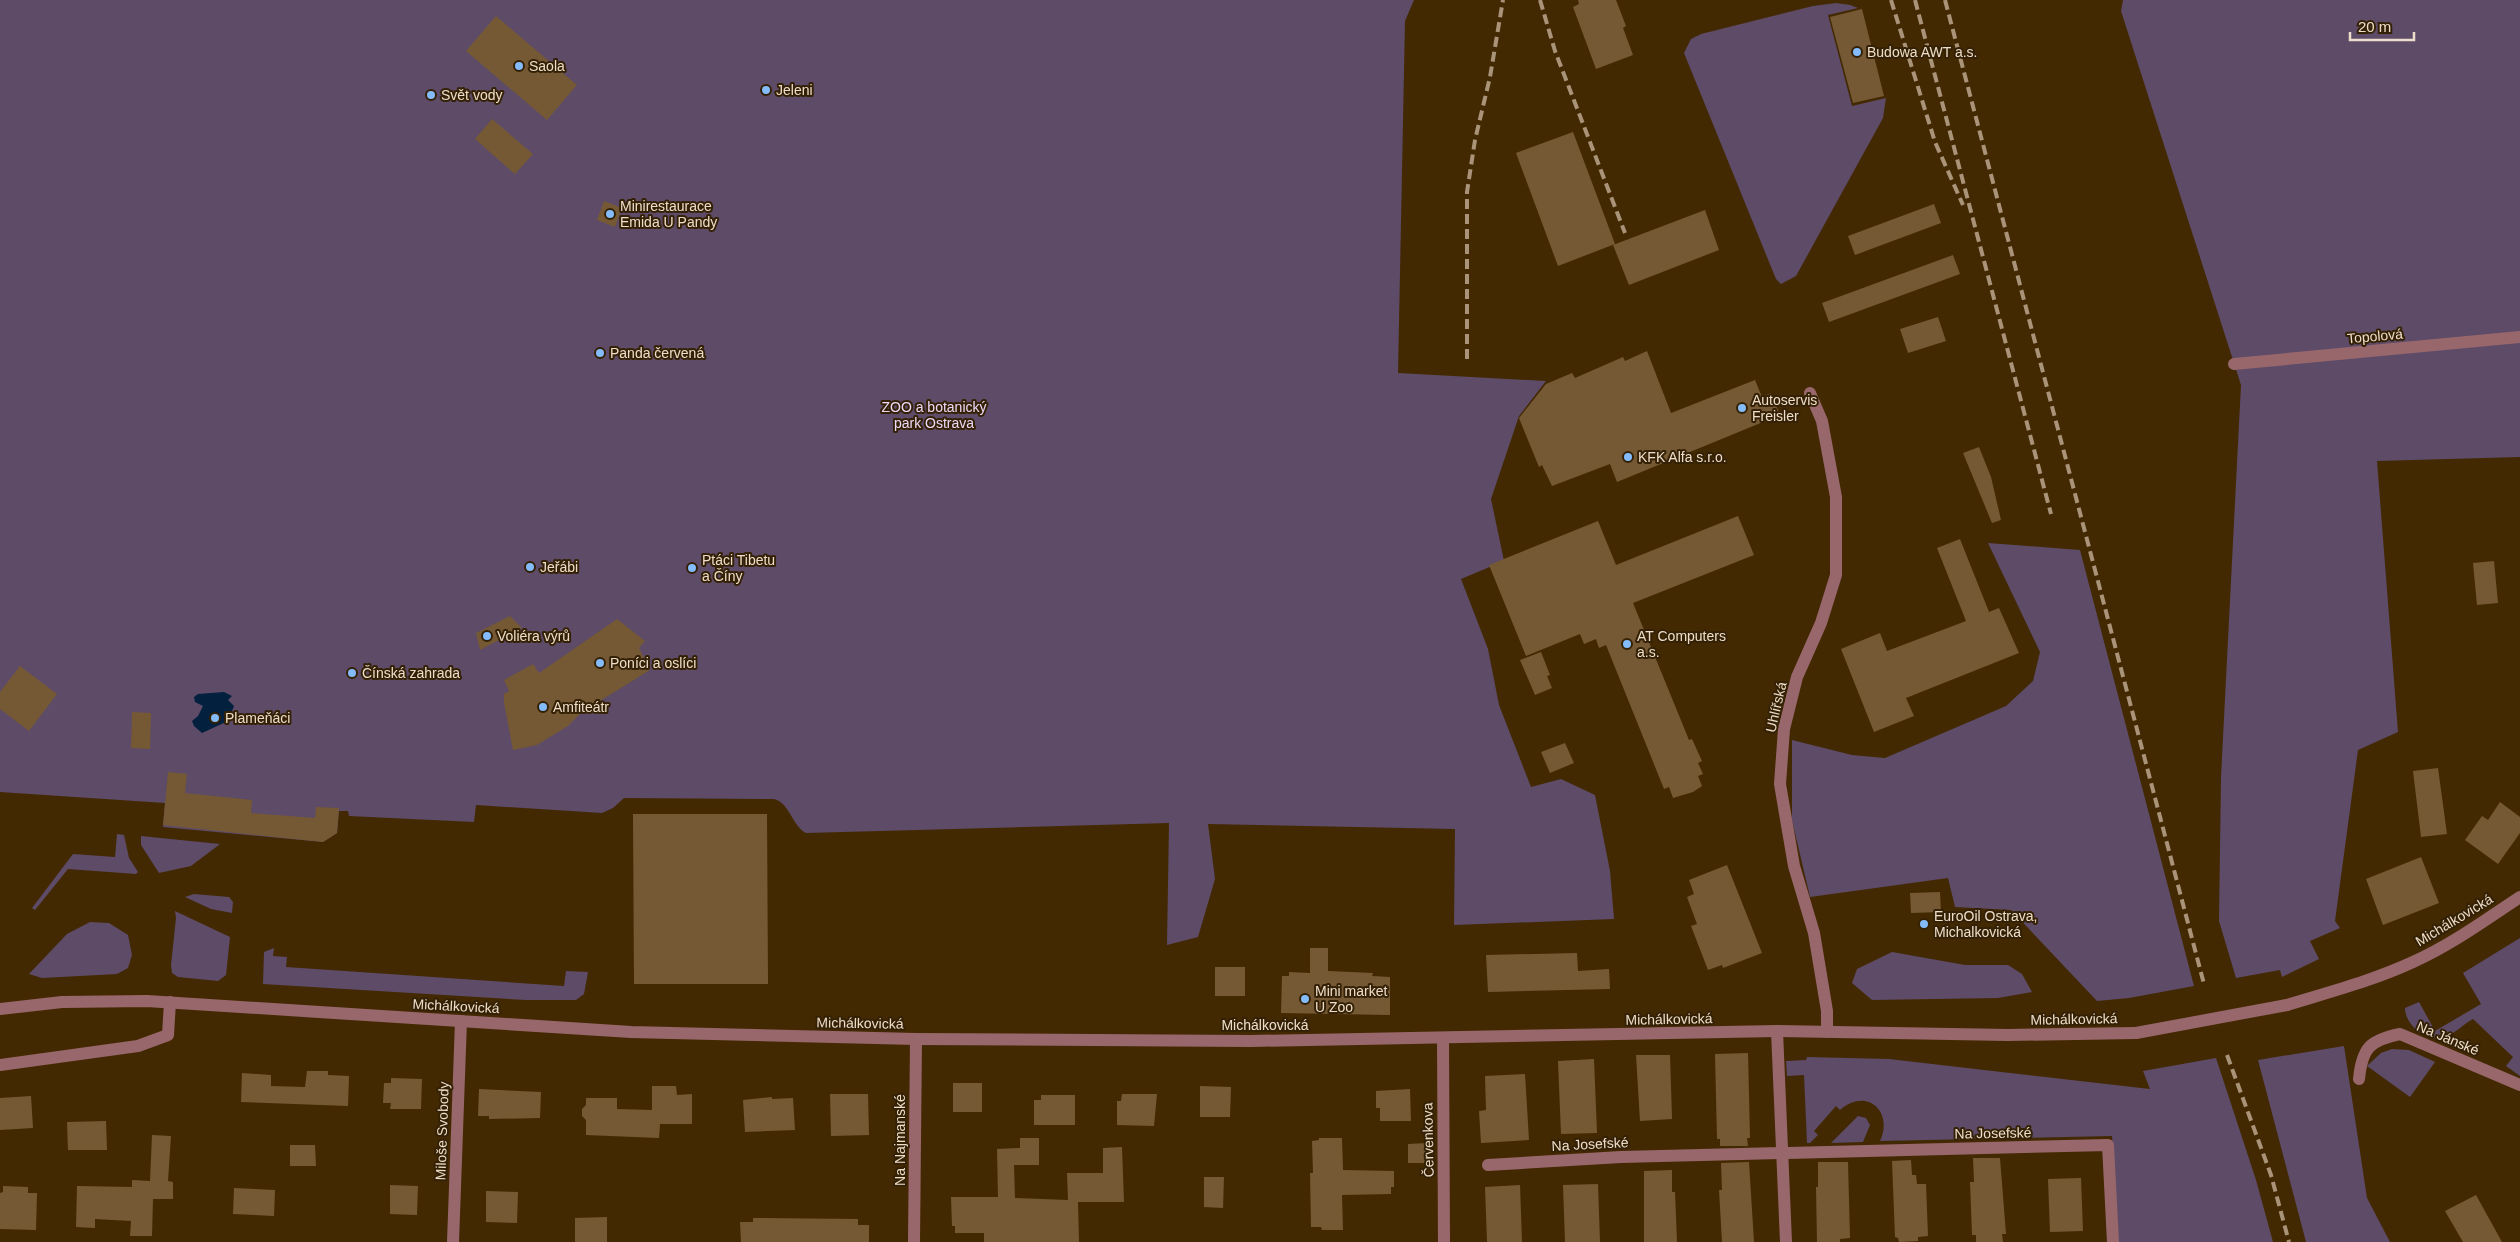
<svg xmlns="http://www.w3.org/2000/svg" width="2520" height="1242" font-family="Helvetica,sans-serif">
<rect width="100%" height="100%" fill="#432902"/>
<g fill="#5d4b68">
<path d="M0,0H1414L1405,21L1398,373L1546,381L1519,416L1491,499L1504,561L1461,579L1488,649L1499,705L1531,787L1561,779L1595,795L1610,871L1614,919L1454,925L1455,829L1208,824L1215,879L1198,937L1167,945L1169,823L806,833C792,826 790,803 774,799L624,798L613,808L602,813L476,805L474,822L349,816L348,811H339L337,833L323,842L163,827L165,803L0,792Z"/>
<path d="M2123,0H2520V457L2377,461L2398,732L2358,750L2335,921L2340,928L2310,941L2319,959L2282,977L2280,970L2236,978L2219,921L2221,777L2241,385L2121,11Z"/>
<path d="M1836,3L1850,5L1858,8L1828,15L1852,106L1886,98L1883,118L1796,276L1781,284L1776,279L1684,53L1691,39L1701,34L1813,6Z"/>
<path d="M1988,543L2080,550L2194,986L2129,998L2097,1001L2011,910L1955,907L1948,878L1810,897L1792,820V740L1852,755L1885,758L2006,706L2033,681L2040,652Z"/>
<path d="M117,834L124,835L129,858L138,872L136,874L68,869L35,910L32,908L73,854L115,857Z"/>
<path d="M141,836L220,844L191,866L159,873L141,845Z"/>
<path d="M194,894L229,897L233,902L232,913L211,909L185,897Z"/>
<path d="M175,911L230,937L226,975L218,981L178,977L172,973L171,965L176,918Z"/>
<path d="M90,922L109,923L128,935L132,955L128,968L117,974L42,978L29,974L67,934Z"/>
<path d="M2520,938V1076L2506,1066L2513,1057L2473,1019C2464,1024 2455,1033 2446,1037C2428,1043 2405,1026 2405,1008L2419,1002L2435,1031L2481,1004L2463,973Z"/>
<path d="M274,948L273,956L287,957L286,967L564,986L566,971L588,972L584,994L576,1000H526L263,984L264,952Z"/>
<path d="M1892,952L1965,965H2008L2022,974L2032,992L1998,998L1872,1000L1852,983L1857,969Z"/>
<path d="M2344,1046L2367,1198L2390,1242H2306L2258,1060Z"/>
<path d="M2392,1049L2409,1050L2435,1062L2410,1097L2367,1066L2381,1053Z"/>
<path d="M1807,1057L1889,1059L2150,1089L2143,1071L2216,1058L2256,1180L2273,1242H2118L2112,1136L1880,1141C1894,1111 1866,1087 1840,1110L1836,1106L1814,1131L1818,1135L1810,1143H1807L1804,1075L1787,1076L1786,1061L1806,1060Z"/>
<path d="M1858,1116L1866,1118L1870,1125L1863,1142L1831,1143Z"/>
</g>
<path fill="#03203e" d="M224,692L232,696L228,700L234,706L228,721L202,733L194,726L192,721L198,716L203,706L195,702L194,697L198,694Z"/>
<g fill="#755935">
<path d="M1578,0H1616L1626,26L1623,28L1633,55L1596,69L1573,7L1579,4Z"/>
<path d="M1862,9L1884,96L1853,103L1830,17Z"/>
<path d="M496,16L577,85L547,120L466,51Z"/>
<path d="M492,119L533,154L515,174L475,139Z"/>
<path d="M1573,132L1615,244L1558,266L1516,153Z"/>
<path d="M604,201L622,208L615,227L597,220Z"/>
<path d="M1934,204L1941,223L1855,255L1848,236Z"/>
<path d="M1705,210L1719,250L1629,285L1613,245Z"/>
<path d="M1953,255L1960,274L1829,322L1822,303Z"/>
<path d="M1938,317L1946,341L1908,353L1900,329Z"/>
<path d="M1647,351L1671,413L1755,380L1762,397L1771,393L1780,415L1617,482L1610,464L1552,486L1542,465L1539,467L1519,418L1546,384L1572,373L1575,378L1623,357L1625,361Z"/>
<path d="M1979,447L1991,477L2001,520L1992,523L1963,453Z"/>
<path d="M1738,516L1754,555L1633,603L1689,740L1692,739L1702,761L1698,763L1703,774L1698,776L1702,786L1693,792L1673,798L1669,787L1664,789L1606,645L1599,648L1596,639L1584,644L1580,634L1526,656L1489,565L1598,521L1616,565Z"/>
<path d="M1960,539L1989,612L1999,608L2019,653L1906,698L1914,716L1874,732L1841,649L1880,633L1887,651L1966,621L1937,548Z"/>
<path d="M2494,561L2498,603L2477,605L2473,563Z"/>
<path d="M510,616L522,628L480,650L476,633Z"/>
<path d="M617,619L645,641L639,648L650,670L582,712L568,726L537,745L513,750L504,703V694L509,691L504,680L533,664L539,673Z"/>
<path d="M1541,652L1550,675L1547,676L1552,688L1535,695L1520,660Z"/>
<path d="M20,666L57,694L29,731L0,709V692Z"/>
<path d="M132,712L151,713L150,749L131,748Z"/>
<path d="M1565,743L1574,763L1550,773L1541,752Z"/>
<path d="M2438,768L2447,834L2421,837L2413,771Z"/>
<path d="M168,772L187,774L185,793L252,800L251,813L315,818L316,807L339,808L337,833L323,842L163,825Z"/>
<path d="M2500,802L2520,817V833L2498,864L2465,840L2482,816L2488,820Z"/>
<path d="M633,814H767L768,984H634Z"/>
<path d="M2421,857L2439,903L2383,925L2366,879Z"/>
<path d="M1727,865L1762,953L1723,968L1722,965L1708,970L1691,926L1697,924L1687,897L1694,894L1689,880Z"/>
<path d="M1940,892L1941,912L1911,913L1910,893Z"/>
<path d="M1310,948H1328V971L1373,973L1372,976L1390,977V1015L1281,1013L1282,976H1289V972L1310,973Z"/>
<path d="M1577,953L1578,971L1609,969L1610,989L1488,992L1486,955Z"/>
<rect x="1215" y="967" width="30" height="29"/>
<path d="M1748,1053L1750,1138H1747L1748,1146H1720V1139H1717L1715,1054Z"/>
<path d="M1636,1055H1670L1672,1119L1640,1121Z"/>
<path d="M1594,1059L1597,1133L1561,1134L1558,1061Z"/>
<path d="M307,1071H328V1075L349,1076L348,1106L241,1102L242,1073L271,1075V1086L305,1087Z"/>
<path d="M1525,1074L1529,1140L1481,1143L1479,1111L1486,1110L1485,1076Z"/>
<path d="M391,1078L422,1079L421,1109H390L391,1103H383L384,1083H391Z"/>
<rect x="953" y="1083" width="29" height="29"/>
<path d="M652,1086H676L677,1095L692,1094V1124H660L659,1138L586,1135V1120L582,1116V1109L586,1105V1098H617V1109L652,1110Z"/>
<path d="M1200,1086L1231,1087L1230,1117H1200Z"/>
<path d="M479,1089L541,1092L540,1118L489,1119V1116H478Z"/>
<path d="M1410,1089L1411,1121H1380V1108H1376V1091Z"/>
<path d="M830,1094H868L869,1135L831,1136Z"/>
<path d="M1122,1094H1157L1154,1126L1117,1125V1101H1121Z"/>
<path d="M1041,1095H1075V1125H1034V1100H1041Z"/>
<path d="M31,1096L33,1128L0,1130V1098Z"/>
<path d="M772,1097V1099L793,1098L795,1130L745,1132L743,1100Z"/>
<path d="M106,1121L107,1150H68L67,1122Z"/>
<path d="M152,1135L171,1136L168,1181L173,1182V1199H153L152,1236H130L131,1221L95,1219V1228L76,1227L77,1186L132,1187V1180L150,1181Z"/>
<path d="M1020,1138H1039V1165H1014L1015,1198L1068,1200L1067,1173H1103V1148L1122,1147L1124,1202H1078L1079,1242H984V1233H955V1226H952L951,1197H998L997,1149L1020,1148Z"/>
<path d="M1319,1138H1342L1343,1170L1394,1171V1187H1391V1194L1342,1195L1343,1230H1322L1321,1227H1311L1310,1173H1313L1312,1141L1319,1140Z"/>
<path d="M1427,1143V1163H1408V1144Z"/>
<path d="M290,1145H315L316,1166H290Z"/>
<path d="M1973,1158H2000L2006,1234H2002L2003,1242H1976V1235H1972L1970,1182H1974Z"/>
<path d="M1911,1160L1912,1175H1916L1917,1184H1926L1928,1236L1918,1237V1241L1899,1242L1898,1238L1895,1237L1892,1161Z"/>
<path d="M1749,1162L1754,1242H1722L1719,1190H1722L1721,1163Z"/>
<path d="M1818,1162H1848L1850,1238L1840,1239V1242H1817L1816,1187H1818Z"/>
<path d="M1672,1170V1192H1675L1677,1242H1644V1171Z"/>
<path d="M1204,1177H1224L1223,1208L1204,1207Z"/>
<path d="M2081,1178L2083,1231L2050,1232L2048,1179Z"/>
<path d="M1598,1184L1600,1242H1565L1563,1185Z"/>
<path d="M390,1185L418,1186L417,1215L390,1214Z"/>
<path d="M1520,1185L1522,1242H1487L1485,1187Z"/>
<path d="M3,1186L28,1187V1193H37L36,1230L0,1229V1193L3,1192Z"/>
<path d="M234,1188L275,1190L274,1216L233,1214Z"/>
<path d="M486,1191L518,1192L517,1223L486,1222Z"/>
<path d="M2476,1195L2502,1242H2463L2445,1211Z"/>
<path d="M607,1217V1242H575V1218Z"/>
<path d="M753,1218L858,1219V1225H869V1242H741L740,1222H753Z"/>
</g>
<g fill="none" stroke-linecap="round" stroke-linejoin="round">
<g stroke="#98676c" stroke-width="12">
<path d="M2234,364L2520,337"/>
<path d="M1810,393L1822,421L1836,497V575L1821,623L1797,677L1784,729L1780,784L1794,866L1814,933L1827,1011V1032"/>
<path d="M2287,1005C2329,992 2372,981 2413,962C2451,945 2485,920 2520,897"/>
<path d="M0,1009L62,1002L147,1001L631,1032L916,1039L1251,1041L1777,1031L2008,1035L2136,1033"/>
<path d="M1777,1031L1786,1242"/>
<path d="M1443,1038L1444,1242"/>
<path d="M0,1065L138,1046L168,1035L170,1002"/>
<path d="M2359,1079C2362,1048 2370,1040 2400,1034L2520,1085"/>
<path d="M1488,1165L1621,1157L2108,1145L2113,1242"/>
<path d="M453,1242L461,1021"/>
<path d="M914,1242L916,1039"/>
</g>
<g stroke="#a99479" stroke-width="4" stroke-dasharray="10 5" stroke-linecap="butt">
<path d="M1540,0L1555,51L1625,233"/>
<path d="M1891,0L1935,142L1963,205"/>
<path d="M1915,0L2051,514"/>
<path d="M1945,0L2204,984"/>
<path d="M1467,359V192L1475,140L1490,77L1503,0"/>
<path d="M2227,1055L2271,1175L2289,1242"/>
</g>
<path stroke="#98676c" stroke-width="12" d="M2136,1033L2287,1005"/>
</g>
<g fill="#84bcfb" stroke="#342105" stroke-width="2">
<circle cx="1857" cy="52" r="5"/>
<circle cx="519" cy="66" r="5"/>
<circle cx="766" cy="90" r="5"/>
<circle cx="431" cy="95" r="5"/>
<circle cx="610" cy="214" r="5"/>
<circle cx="600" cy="353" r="5"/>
<circle cx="1742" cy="408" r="5"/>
<circle cx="1628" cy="457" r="5"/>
<circle cx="530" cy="567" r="5"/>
<circle cx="692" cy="568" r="5"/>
<circle cx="487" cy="636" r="5"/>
<circle cx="1627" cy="644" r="5"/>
<circle cx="600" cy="663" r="5"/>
<circle cx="352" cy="673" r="5"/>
<circle cx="543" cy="707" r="5"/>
<circle cx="215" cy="718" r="5"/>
<circle cx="1924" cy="924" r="5"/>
<circle cx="1305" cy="999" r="5"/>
</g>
<g text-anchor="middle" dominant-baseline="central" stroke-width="4" stroke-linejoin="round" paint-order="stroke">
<g font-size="14" fill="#eeddca" stroke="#342105" text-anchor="start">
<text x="1867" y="52">Budowa AWT a.s.</text>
<text x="529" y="66">Saola</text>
<text x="776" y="90">Jeleni</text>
<text x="441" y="95">Svět vody</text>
<text x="620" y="206">Minirestaurace<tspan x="620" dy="16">Emida U Pandy</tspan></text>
<text x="610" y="353">Panda červená</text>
<text x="1752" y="400">Autoservis<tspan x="1752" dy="16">Freisler</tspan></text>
<text x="1638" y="457">KFK Alfa s.r.o.</text>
<text x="702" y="560">Ptáci Tibetu<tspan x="702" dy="16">a Číny</tspan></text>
<text x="540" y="567">Jeřábi</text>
<text x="497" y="636">Voliéra výrů</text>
<text x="1637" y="636">AT Computers<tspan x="1637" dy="16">a.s.</tspan></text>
<text x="610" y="663">Poníci a oslíci</text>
<text x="362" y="673">Čínská zahrada</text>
<text x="553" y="707">Amfiteátr</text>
<text x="225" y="718">Plameňáci</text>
<text x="1934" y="916">EuroOil Ostrava,<tspan x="1934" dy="16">Michalkovická</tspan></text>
<text x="1315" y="991">Mini market<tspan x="1315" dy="16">U Zoo</tspan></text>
</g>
<g font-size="14" fill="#eeddca" stroke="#342105">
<text transform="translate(2375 336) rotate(-5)">Topolová</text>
<text transform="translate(1776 707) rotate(-77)">Uhlířská</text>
<text transform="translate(2454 920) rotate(-31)">Michálkovická</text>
<text transform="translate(456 1006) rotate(3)">Michálkovická</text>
<text transform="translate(1669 1019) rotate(-1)">Michálkovická</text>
<text transform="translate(2074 1019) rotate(-1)">Michálkovická</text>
<text transform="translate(860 1023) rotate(1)">Michálkovická</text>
<text x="1265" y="1025">Michálkovická</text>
<text transform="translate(2448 1038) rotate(23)">Na Jánské</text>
<text transform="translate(442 1131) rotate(-88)">Miloše Svobody</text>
<text transform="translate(1993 1133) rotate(-1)">Na Josefské</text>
<text transform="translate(900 1140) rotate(-90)">Na Najmanské</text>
<text transform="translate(1428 1140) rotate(-91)">Červenkova</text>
<text transform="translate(1590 1144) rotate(-3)">Na Josefské</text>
</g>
<g font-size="14" fill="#ecd9f7" stroke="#342105">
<text x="934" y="407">ZOO a botanický<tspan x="934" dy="16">park Ostrava</tspan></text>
</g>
</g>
<path d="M2350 32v8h64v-8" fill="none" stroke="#eeddca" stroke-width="2.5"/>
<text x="2358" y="32" font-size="15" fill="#eeddca" stroke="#342105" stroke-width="4" paint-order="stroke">20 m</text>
</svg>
